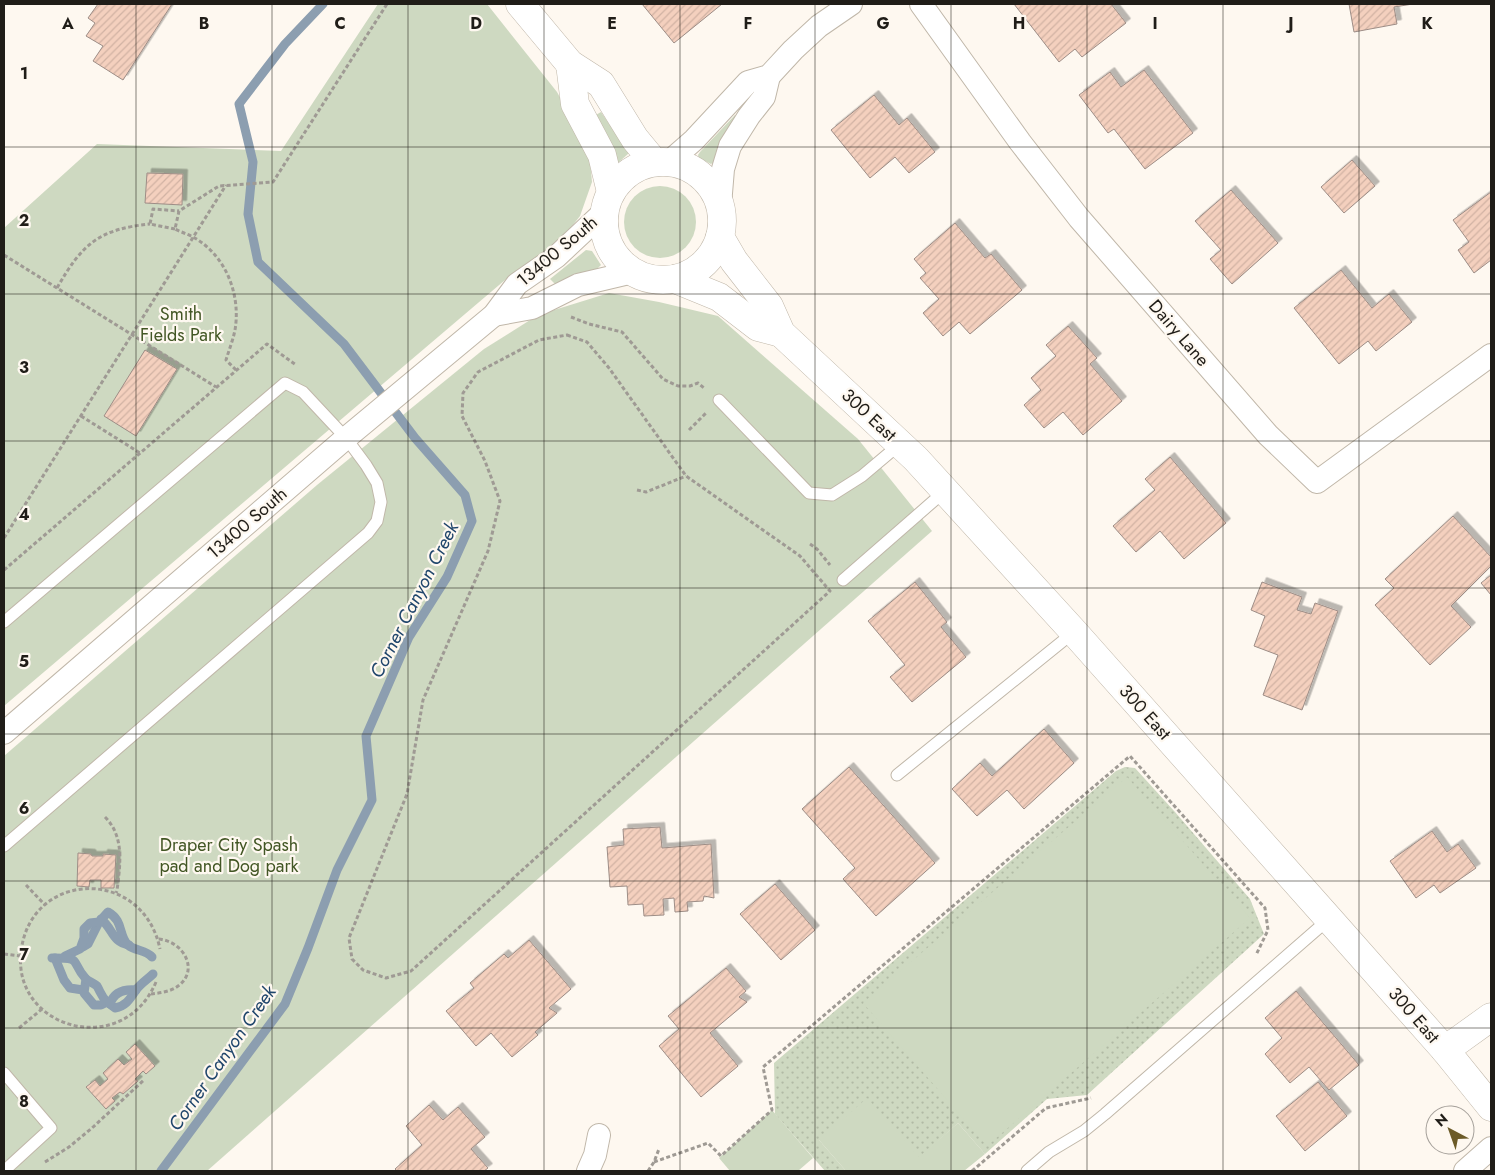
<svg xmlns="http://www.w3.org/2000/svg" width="1495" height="1175" font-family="Jost,sans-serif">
<defs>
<pattern id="grass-dots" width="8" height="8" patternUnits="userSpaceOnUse" patternTransform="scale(1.25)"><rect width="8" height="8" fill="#ced9c1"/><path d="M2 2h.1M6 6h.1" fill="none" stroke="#b1baa5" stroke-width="1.8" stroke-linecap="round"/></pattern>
<pattern id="building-hatch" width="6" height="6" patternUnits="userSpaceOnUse" patternTransform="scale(1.25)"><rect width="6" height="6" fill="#f4d0be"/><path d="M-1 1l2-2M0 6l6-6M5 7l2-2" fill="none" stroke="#d1b2a3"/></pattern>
<filter id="shadow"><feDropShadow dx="4.5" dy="-4.5" stdDeviation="0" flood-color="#0004"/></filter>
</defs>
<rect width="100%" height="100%" fill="#fef8f0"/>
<path fill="url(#grass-dots)" d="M1125,767L1135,768L1175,812L1250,899L1264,934L1087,1095L1047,1099L985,1154L958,1123L919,1158L819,1140L846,1171H825L775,1114L774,1063L1116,771Z"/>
<g fill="#ced9c1">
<path d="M378,4H487L557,92L589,150L592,182L580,216L558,244L512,274L4,706V228L97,144L281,151Z"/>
<path d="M601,112L629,153L618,163L594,116Z"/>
<path d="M735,115L736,122L716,152L714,162L711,164L699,158L698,155L700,152Z"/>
<circle cx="660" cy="222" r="36"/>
<path d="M586,250L592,251L601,265L597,269L555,284L550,279Z"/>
<path d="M609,293L659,302L718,316L858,439L932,531L207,1171H4V756L317,485L484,349L538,315Z"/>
<path d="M1127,777L1250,918L987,1146L863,1003Z"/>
<path d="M867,1098L919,1157L958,1123L985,1154L964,1171H846L819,1140Z"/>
<path d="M772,1110L813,1158L798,1171H730L719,1158Z"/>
</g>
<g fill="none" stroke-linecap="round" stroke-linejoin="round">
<g stroke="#8c9eb0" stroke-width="9">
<path d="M101,919C114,930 111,941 129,945"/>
<path d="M83,947L88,944L99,922"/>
<path d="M65,956L80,949L84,938V929L90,923L99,922L108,912C124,921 118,935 128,945C135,951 146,950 152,957"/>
<path d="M52,958C84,958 69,960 86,979L84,993L94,1005H101L107,1002L115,1008C126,1006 130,999 136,990C140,984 148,979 153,974"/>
<path d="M55,958L64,980L70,988L83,990"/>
<path d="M86,979C90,982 94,983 97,986C101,993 101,996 107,1002"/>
<path d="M110,1004C114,992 124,989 136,990"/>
<path d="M161,1171L285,1004L308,948L337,870L372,800L366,736L409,637L447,577L472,521L465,495L415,438L344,344L258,262L248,214L253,162L239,104L285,44L323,4"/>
</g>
</g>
<g fill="url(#building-hatch)" stroke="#9d8d86" filter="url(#shadow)">
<path d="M98,4H172L123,80L93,61L103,46L86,36L95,23L88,18Z"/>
<path d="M642,4H722L674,43Z"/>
<path d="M1014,4H1111L1126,23L1082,57L1075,49L1059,62Z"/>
<path d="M1349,4H1413L1394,7L1397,24L1354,32Z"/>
<path d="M1144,70L1193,133L1145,169L1114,129L1108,133L1079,95L1110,72L1121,87Z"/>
<path d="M874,95L899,125L907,118L935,152L909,173L895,157L870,178L831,130Z"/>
<path d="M1352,160L1375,186L1344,213L1321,187Z"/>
<path d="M147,173L183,174L182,205L145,203Z"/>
<path d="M1231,190L1278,243L1232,284L1210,259L1221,250L1195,221Z"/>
<path d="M1491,192V260L1474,273L1458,250L1469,242L1453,220Z"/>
<path d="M955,223L985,258L991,254L1022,290L970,334L959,322L943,336L923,313L939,299L920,278L926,273L914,259Z"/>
<path d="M1341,270L1372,308L1389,294L1412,322L1376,351L1368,341L1339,364L1294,308Z"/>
<path d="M1068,326L1097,358L1090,364L1122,401L1083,435L1063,412L1044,428L1024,405L1041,390L1031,378L1056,356L1046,345Z"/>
<path d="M145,350L177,369L136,436L104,416Z"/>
<path d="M1170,457L1226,523L1184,559L1160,531L1136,552L1113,526L1155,490L1145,479Z"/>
<path d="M1453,516L1491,557V566L1451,606L1471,627L1430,665L1375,605L1394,588L1385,579Z"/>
<path d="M1491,575V595L1481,583Z"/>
<path d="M915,582L947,622L941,627L966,657L912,702L890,677L905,665L868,621Z"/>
<path d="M1262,582L1302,597L1297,610L1311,614L1315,603L1338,611L1302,710L1263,695L1278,655L1254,646L1265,616L1251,610Z"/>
<path d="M1044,729L1074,763L1024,809L1007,790L977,816L952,789L980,763L992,776Z"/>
<path d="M849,767L935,863L876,916L843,879L855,868L802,809Z"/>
<path d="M660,827L662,848L711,844L714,898L704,896L703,901L687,902L688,911L675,912L674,898L663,899L664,915L644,916L643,904L628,905L627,886L610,887L607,847L624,845L623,829Z"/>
<path d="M1432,831L1447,852L1458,844L1476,868L1440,893L1434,885L1416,898L1390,861Z"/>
<path d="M78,853L91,854L92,856H103V854L116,855L114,888H101V880H90L89,887L77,886Z"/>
<path d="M775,884L815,930L781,960L740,914Z"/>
<path d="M529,940L571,989L549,1008L557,1013L535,1032L538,1035L512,1057L491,1033L476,1046L446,1011L474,988L470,983L504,954L508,958Z"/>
<path d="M726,968L746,991L739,997L747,1002L710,1033L738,1066L701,1097L659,1046L679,1029L668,1016Z"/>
<path d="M1296,991L1359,1065L1329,1090L1309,1067L1290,1083L1265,1054L1282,1038L1265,1018Z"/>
<path d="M135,1044L155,1066L146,1074L143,1071L135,1079L138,1081L123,1094L120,1092L112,1098L115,1101L106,1109L86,1087L95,1080L100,1086L108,1079L103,1073L118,1059L124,1065L132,1059L126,1052Z"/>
<path d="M1318,1082L1347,1116L1305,1151L1276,1116Z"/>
<path d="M429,1105L443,1120L458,1107L485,1137L471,1149L488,1168L484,1171H397L395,1169L422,1145L406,1126Z"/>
</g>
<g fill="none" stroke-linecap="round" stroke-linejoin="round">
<defs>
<g id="lane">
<path d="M719,400L809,493L832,495L862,476L900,444"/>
<path d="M843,580L945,491"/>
<path d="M4,622L285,383L303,392L346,438L366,465L377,483L381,502L377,521L368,533L4,846"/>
<path d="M897,775L1074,632"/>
<path d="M4,1073L51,1128L4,1171"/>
<path d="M1027,1171L1049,1152L1084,1131L1105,1114L1329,919"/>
</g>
<g id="street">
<path d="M921,4L1020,142L1079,218L1268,435L1317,482L1491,355"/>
<path d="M670,161L694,140L748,82L769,76L793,50L819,26L851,4"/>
<path d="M720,205L723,169L730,146L749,116L764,97L769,76"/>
<path d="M494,315L532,308L578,285L633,272"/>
<path d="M4,733L346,438L494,315L517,284L556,257L604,212"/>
<path d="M588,1171L595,1155L599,1135"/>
<path d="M1465,1171L1491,1148"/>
</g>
<g id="secondary">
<path d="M520,4L570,64L601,84L635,139L654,162"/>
<path d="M570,64L575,104L602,155L611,192"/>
<circle cx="663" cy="221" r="59"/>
<path d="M720,237L734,261L769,306L781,333L916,459L1074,632L1329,919L1445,1050L1491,1107"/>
<path d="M675,279L719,297L758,327L781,333"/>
<path d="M1445,1050L1491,1017"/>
</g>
</defs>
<use href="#lane" stroke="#c0b7a9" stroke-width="13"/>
<use href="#street" stroke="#c0b7a9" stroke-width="24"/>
<use href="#secondary" stroke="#c0b7a9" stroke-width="29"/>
<g stroke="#9f9a94" stroke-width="3" stroke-dasharray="4 2.5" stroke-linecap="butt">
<path d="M175,229L150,224L153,209L179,211"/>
<path d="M4,255L216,387"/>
<path d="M57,288C82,244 99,229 150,224"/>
<path d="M571,317L589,324L622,332L663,379L678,386H690L698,383L704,388"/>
<path d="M567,335L587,342L609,368L686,476L800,556L830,591L411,971L386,978L363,970L352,959L349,938L407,794L423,700L488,551L500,501L485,461L462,416L463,393L478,372L539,340Z"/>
<path d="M236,370L226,360C229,350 233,340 235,330C241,295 226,255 193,237C187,234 181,232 175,229L179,211L219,186L273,182L387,4"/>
<path d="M81,416L140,453"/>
<path d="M689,430L706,413"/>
<path d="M637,490L646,492L686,476"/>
<path d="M4,538L226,185"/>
<path d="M810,544L817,549L830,565"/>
<path d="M4,570L267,344L296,365"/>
<path d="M105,817C125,837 120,865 117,891L116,893"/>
<path d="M26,885L45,905"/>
<path d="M4,954L20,956"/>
<path d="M156,982C123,1060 12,1029 21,952C30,870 143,866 160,949"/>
<path d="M151,994C159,993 168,992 175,988C201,973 185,941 158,939"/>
<path d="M19,1028L42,1009"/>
<path d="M45,1162L69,1147L92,1128L144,1080"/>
<path d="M654,1162L708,1143L721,1156L772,1110L763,1067L1130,756L1265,908L1268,930L1256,955"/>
<path d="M648,1171L654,1162L659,1149"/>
<path d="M972,1171L1046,1108L1091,1098"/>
</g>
<use href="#lane" stroke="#fff" stroke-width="11"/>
<use href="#street" stroke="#fff" stroke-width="22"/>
<use href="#secondary" stroke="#fff" stroke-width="28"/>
</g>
<path fill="none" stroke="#201d18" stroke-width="1" stroke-opacity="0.55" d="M136,4V1171M272,4V1171M408,4V1171M544,4V1171M680,4V1171M815,4V1171M951,4V1171M1087,4V1171M1223,4V1171M1359,4V1171M4,147H1491M4,294H1491M4,441H1491M4,588H1491M4,734H1491M4,881H1491M4,1028H1491"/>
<g text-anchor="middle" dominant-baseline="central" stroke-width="4.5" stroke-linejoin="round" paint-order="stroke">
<g font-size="18" fill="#201d18" stroke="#fef8f0">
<text transform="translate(557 251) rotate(-40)">13400 South</text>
<text transform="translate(1179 333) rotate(49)">Dairy Lane</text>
<text transform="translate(869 415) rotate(43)">300 East</text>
<text transform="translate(247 523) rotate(-41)">13400 South</text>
<text transform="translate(1145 712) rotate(48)">300 East</text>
<text transform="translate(1414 1015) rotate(49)">300 East</text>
</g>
<g font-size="18" fill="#425624" stroke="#fef8f0">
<text x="181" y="314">Smith<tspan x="181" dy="21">Fields Park</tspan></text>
<text x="229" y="845">Draper City Spash<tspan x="229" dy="21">pad and Dog park</tspan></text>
</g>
<g font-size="19" font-style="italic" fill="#20466c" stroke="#fef8f0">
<text transform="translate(414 600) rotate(-63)">Corner Canyon Creek</text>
<text transform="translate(222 1058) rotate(-55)">Corner Canyon Creek</text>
</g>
</g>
<g font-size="16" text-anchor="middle" font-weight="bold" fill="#201d18" stroke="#fef8f0" stroke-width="4.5" stroke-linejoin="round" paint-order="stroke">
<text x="68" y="29">A</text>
<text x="204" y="29">B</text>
<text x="340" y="29">C</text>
<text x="476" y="29">D</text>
<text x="612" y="29">E</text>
<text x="748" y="29">F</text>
<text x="883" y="29">G</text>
<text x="1019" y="29">H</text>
<text x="1155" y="29">I</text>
<text x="1291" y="29">J</text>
<text x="1427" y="29">K</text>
<text x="24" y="79">1</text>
<text x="24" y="226">2</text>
<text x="24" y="373">3</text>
<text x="24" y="520">4</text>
<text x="24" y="667">5</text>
<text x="24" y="814">6</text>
<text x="24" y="960">7</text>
<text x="24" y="1107">8</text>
</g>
<rect width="1495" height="1175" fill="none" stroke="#201d18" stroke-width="10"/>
<g transform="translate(1450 1130) rotate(319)"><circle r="24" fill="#fef8f0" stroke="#a5a09a"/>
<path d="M0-4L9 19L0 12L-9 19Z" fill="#6c5b28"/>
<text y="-8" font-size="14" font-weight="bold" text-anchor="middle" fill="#201d18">N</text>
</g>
</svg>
